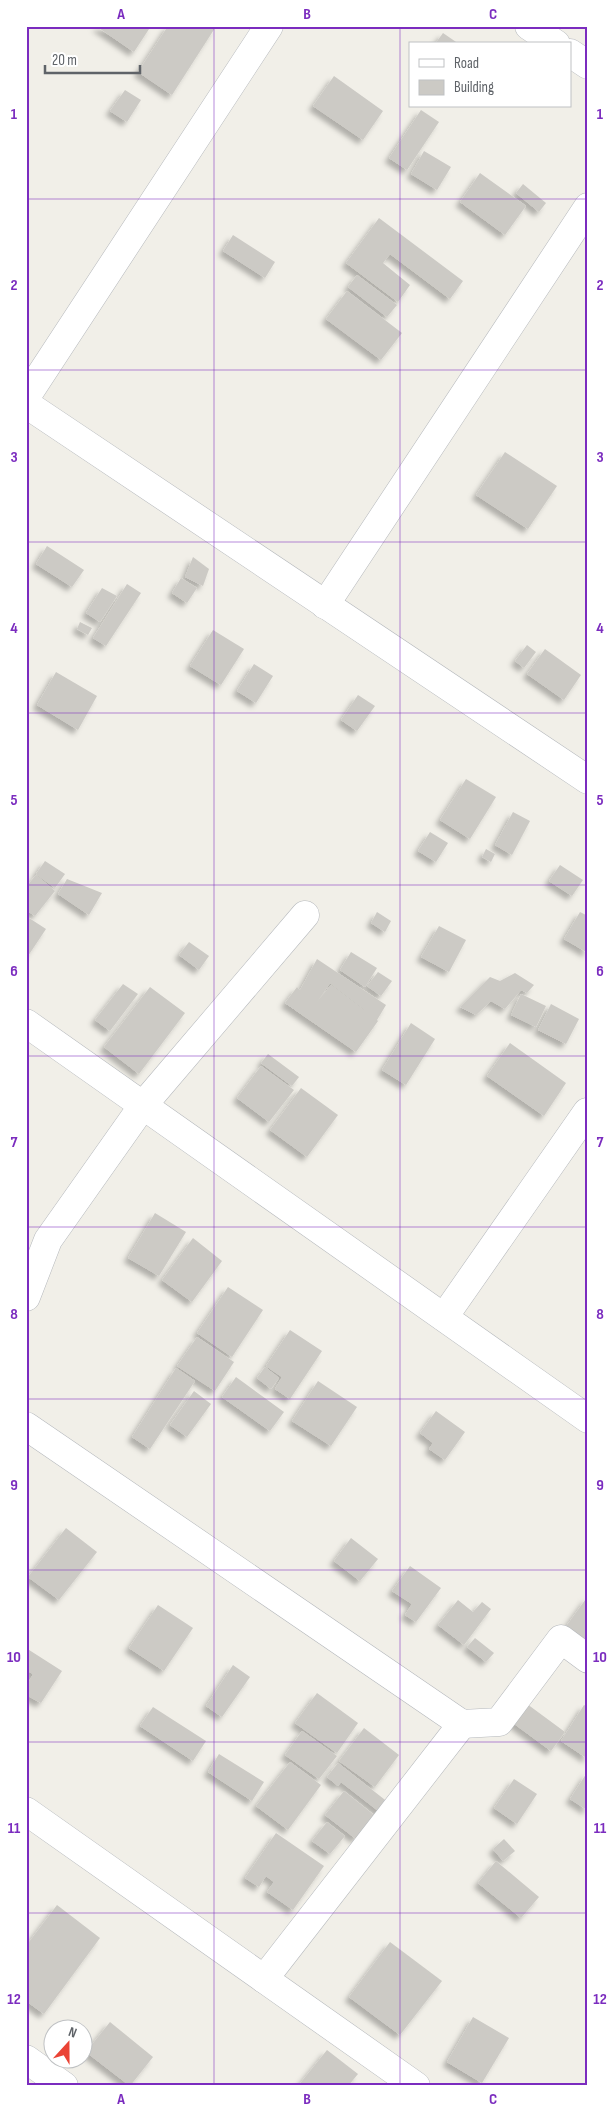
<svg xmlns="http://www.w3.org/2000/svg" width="614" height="2112" font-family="'Sofia Sans Condensed',sans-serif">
<defs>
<filter id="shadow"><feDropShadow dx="-4.5" dy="4.5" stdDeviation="2.5" flood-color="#0004"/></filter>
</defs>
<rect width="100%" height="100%" fill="#f1efe8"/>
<g fill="#cccac5" fill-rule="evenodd" filter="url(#shadow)">
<path d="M96,26H151L134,52Z"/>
<path d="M168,26H212L215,28L172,95L138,72Z"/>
<path d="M443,33L459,44H435Z"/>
<path d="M334,76L383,111L363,140L313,106Z"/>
<path d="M125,90L141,100L127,122L110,111Z"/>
<path d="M421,110L439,122L407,170L389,158Z"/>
<path d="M424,151L451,167L437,190L411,174Z"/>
<path d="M480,173L526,206L505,235L460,202Z"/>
<path d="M523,184L546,203L539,212L516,193Z"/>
<path d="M379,218L463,281L450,299L390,254L383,263L410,285L398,302L346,263Z"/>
<path d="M233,235L275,262L265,278L223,251Z"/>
<path d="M357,275L397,305L387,317L348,287Z"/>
<path d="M347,291L402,333L381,360L326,319Z"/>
<path d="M505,452L557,486L528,529L476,495Z"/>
<path d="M47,546L84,570L72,587L36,564Z"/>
<path d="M193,557L209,569L203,586L185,577Z"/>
<path d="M181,578L197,588L187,603L172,593Z"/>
<path d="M127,584L141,593L106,646L93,638Z"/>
<path d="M102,588L117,596L100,622L86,613Z"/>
<path d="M80,622L92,628L88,635L77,629Z"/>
<path d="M213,630L244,649L221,685L190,666Z"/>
<path d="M527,645L536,652L524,668L515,661Z"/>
<path d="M545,649L581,675L564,700L527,674Z"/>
<path d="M254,664L273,676L256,703L237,691Z"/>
<path d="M56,672L97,696L78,730L37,705Z"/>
<path d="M358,695L375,706L357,731L341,720Z"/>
<path d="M466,779L496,797L470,839L440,820Z"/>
<path d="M513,812L530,821L512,855L495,845Z"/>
<path d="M430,832L448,843L436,862L418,851Z"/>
<path d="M486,849L495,854L491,862L482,857Z"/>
<path d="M45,861L65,874L55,888L36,874Z"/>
<path d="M560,865L583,880L572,896L549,881Z"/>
<path d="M36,875L55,891L35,916L26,910V887Z"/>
<path d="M67,879L102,893L89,915L58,894Z"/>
<path d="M377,912L391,921L385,932L371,923Z"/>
<path d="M580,912L588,916V953L564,939Z"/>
<path d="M26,916L46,929L26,959Z"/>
<path d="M439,926L466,940L449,972L421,957Z"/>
<path d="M189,942L209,956L199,970L179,955Z"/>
<path d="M351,952L377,968L365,987L340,970Z"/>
<path d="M317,959L386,1005L377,1020L378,1021L356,1052L285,1003L297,987L300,990ZM330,983L365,1010V1011L331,985L317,1002Z"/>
<path d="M378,972L392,981L381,996L367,986Z"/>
<path d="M515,973L534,985L527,993L521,990L505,1009L491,1001L476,1015L460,1007L490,977L500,981Z"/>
<path d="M123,984L138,994L110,1031L95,1020Z"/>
<path d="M150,987L185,1013L139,1074L104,1047Z"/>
<path d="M521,994L546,1006L536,1027L511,1015Z"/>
<path d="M551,1004L579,1019L566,1044L538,1030Z"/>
<path d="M411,1023L435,1039L406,1085L382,1070Z"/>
<path d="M510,1043L566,1083L544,1116L487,1076Z"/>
<path d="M268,1054L299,1077L292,1086L261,1063Z"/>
<path d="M261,1066L294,1090L269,1122L237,1098Z"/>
<path d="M301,1088L338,1115L307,1157L270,1130Z"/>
<path d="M155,1213L186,1232L159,1276L128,1258Z"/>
<path d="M193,1238L222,1261L192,1302L162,1280Z"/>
<path d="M228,1287L263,1310L232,1357L197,1333Z"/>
<path d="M290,1330L322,1351L290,1399L275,1389L282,1377L266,1366Z"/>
<path d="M197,1337L234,1362L215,1391L177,1366Z"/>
<path d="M265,1367L279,1378L271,1389L257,1378Z"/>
<path d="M176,1368L195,1381L150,1449L132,1437Z"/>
<path d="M236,1377L284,1412L270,1431L222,1397Z"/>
<path d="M318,1381L357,1407L331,1446L292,1421Z"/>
<path d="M194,1391L211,1404L187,1437L170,1425Z"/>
<path d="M436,1411L465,1432L445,1460L429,1449L433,1443L420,1433Z"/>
<path d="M66,1528L97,1552L59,1600L28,1577Z"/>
<path d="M351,1538L378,1559L360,1581L334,1561Z"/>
<path d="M410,1566L441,1588L416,1622L405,1615L412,1604L392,1591Z"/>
<path d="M588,1596V1650L562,1632Z"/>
<path d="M458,1600L473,1612L482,1602L491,1609L464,1645L438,1625Z"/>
<path d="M158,1605L193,1628L164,1671L129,1648Z"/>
<path d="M475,1638L494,1653L486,1662L467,1647Z"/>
<path d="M26,1648L62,1671L41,1703L26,1695V1687L33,1674L26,1670Z"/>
<path d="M233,1665L250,1677L222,1717L206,1706Z"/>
<path d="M317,1693L358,1723L337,1753L295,1723Z"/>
<path d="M523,1701L565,1732L551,1751L509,1720Z"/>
<path d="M584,1705L588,1707V1759L561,1741Z"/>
<path d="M153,1707L206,1741L193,1761L140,1726Z"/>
<path d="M364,1728L399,1755L375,1787L339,1761Z"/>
<path d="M302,1731L337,1756L319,1779L285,1755Z"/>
<path d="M219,1754L264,1782L252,1801L208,1772Z"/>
<path d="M290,1762L321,1785L288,1830L256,1806Z"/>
<path d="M338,1763L403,1814L395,1824L341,1782L338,1786L327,1777Z"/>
<path d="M588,1771V1809L587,1810L570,1799Z"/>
<path d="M514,1779L537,1794L517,1824L494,1808Z"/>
<path d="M344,1791L374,1815L356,1839L325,1815Z"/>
<path d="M327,1822L345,1836L330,1854L312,1841Z"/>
<path d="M276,1833L324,1866L293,1910L267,1892L274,1882L266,1876L259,1887L245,1878Z"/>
<path d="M504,1839L515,1851L503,1861L493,1849Z"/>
<path d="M496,1861L539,1897L521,1918L478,1883Z"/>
<path d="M57,1905L100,1938L44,2014L26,2001V1946Z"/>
<path d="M390,1942L442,1981L400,2035L349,1997Z"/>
<path d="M473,2017L509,2038L482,2083L447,2062Z"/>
<path d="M110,2022L153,2057L130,2086L86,2052Z"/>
<path d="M327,2050L358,2074L348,2086H298Z"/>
</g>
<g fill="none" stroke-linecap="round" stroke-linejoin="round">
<defs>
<g id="minor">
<path d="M529,26L556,44"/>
<path d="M570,53L588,65"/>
<path d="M26,397L269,26"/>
<path d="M26,404L588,780"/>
<path d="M325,605L588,207"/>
<path d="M26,1023L588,1419"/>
<path d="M26,1297L48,1240L144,1104L305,915"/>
<path d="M444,1317L587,1112"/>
<path d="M26,1426L462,1724L499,1722L561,1639L588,1659"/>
<path d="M26,1811L416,2086"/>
<path d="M264,1979L462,1724"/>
<path d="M26,2059L64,2086"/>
</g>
</defs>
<use href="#minor" stroke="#b5b8bc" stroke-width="29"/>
<use href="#minor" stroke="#fff" stroke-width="28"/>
</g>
<path fill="none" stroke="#7b2cbf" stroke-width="1" stroke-opacity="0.55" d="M214,26V2086M400,26V2086M26,199H588M26,370H588M26,542H588M26,713H588M26,885H588M26,1056H588M26,1227H588M26,1399H588M26,1570H588M26,1742H588M26,1913H588"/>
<rect width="614" height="2112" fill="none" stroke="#ffffff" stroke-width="55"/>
<rect x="409" y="42" width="162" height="65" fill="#ffffff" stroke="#bfc1c3"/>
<rect x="419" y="59" width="25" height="8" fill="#ffffff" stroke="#bfc1c3"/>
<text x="454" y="68" font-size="15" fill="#5f6368">Road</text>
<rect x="419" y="80" width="25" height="15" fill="#cccac5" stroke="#bfc1c3"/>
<text x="454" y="92" font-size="15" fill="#5f6368">Building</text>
<g transform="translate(68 2044) rotate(21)"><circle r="24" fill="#ffffff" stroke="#bfc1c3"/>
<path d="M0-4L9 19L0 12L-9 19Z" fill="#ea4335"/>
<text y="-8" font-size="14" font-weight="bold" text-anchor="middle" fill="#5f6368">N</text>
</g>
<path d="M45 65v8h95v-8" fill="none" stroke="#5f6368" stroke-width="2.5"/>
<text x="52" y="65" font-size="15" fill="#5f6368" stroke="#ffffff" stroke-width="4" paint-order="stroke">20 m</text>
<rect x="28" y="28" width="558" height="2056" fill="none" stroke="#7b2cbf" stroke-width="2"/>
<g font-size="16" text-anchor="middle" font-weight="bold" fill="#7b2cbf">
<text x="121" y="19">A</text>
<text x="307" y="19">B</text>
<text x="493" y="19">C</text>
<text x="14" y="119">1</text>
<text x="600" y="119">1</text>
<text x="14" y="290">2</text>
<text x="600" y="290">2</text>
<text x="14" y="462">3</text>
<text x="600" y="462">3</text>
<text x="14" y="633">4</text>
<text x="600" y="633">4</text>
<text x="14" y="805">5</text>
<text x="600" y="805">5</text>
<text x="14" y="976">6</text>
<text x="600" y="976">6</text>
<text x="14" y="1147">7</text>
<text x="600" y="1147">7</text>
<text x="14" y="1319">8</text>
<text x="600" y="1319">8</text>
<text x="14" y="1490">9</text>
<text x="600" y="1490">9</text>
<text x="14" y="1662">10</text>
<text x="600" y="1662">10</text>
<text x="14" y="1833">11</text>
<text x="600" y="1833">11</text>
<text x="14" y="2004">12</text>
<text x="600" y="2004">12</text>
<text x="121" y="2104">A</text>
<text x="307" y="2104">B</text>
<text x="493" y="2104">C</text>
</g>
</svg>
